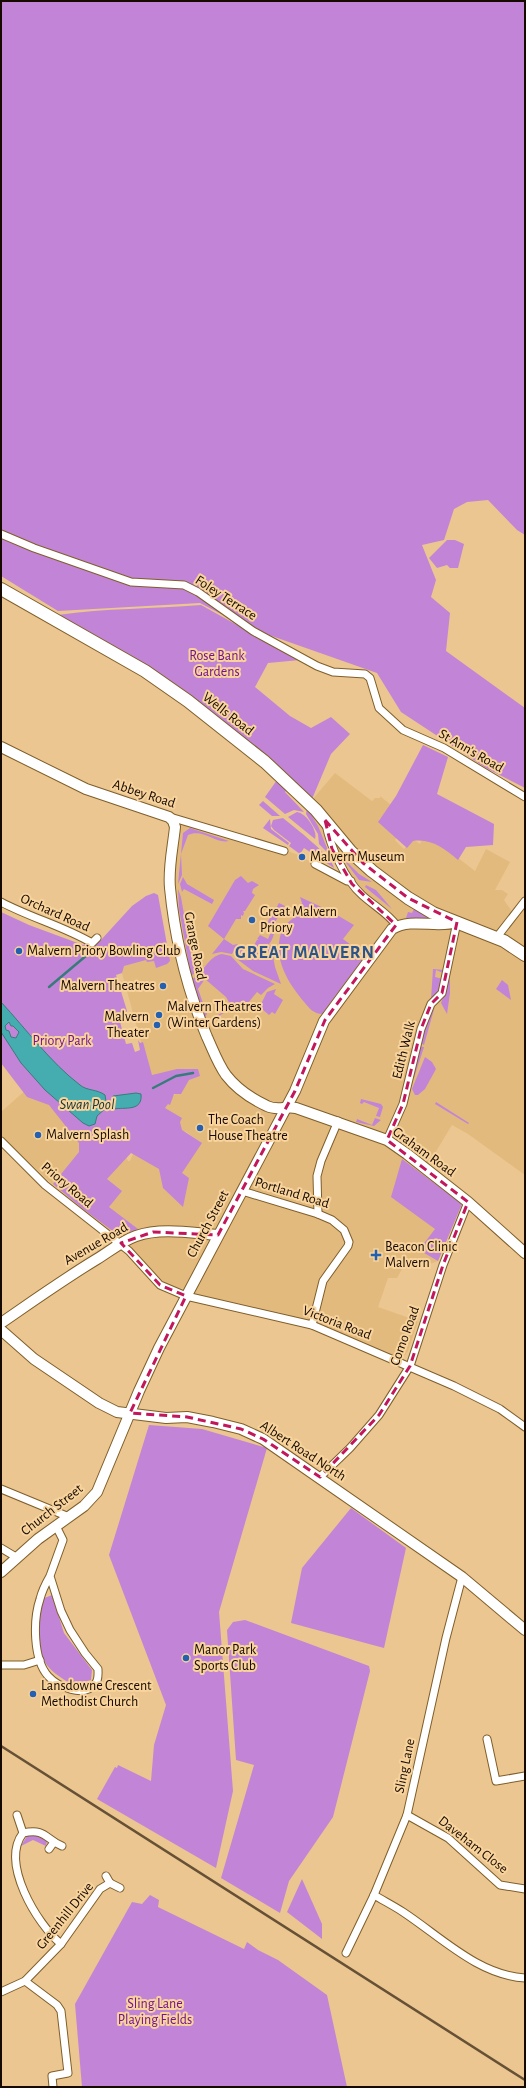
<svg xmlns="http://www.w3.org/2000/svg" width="526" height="2088" font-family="'Alegreya Sans',sans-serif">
<rect width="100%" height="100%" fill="#ebc690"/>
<path fill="#e3ba7d" d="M335,773L372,801L375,798H380V796L391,805L379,820L397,837L395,840L404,849L413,839L420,844L423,838L444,847L475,871L486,849L510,862L495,890H502L508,894L504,900L515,916L525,904V1175L468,1134L452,1125L423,1173L461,1204L438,1261L427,1265L402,1269L397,1278H388L378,1307L418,1321L408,1351L405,1355L399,1358L303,1319L195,1294L184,1289L170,1286L152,1273L132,1251L65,1196L1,1136V1112L27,1089L124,1153L128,1161H130L134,1152L200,1142L185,1131L183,1134L164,1109L167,1100L177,1093L151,1078L120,966L182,948L173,893L175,849L180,827L185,821L272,845L298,855L339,877L341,871L306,807Z"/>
<g fill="#c284d7">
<path d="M1,1H525V535L517,530L488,500L467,502L454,509L444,540L422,545L436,580L431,597L450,613L446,651L525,708V788L486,768L401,712L377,673L246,627L200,603L58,611L1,576Z"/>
<path d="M447,540H455L464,544L458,568H450L447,565L437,568L429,558Z"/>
<path d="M201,605L300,660L268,663L255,687L290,716L311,728L331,717L350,734L331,754L312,799L277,768L58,615C105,608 153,609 201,605Z"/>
<path d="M423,745L448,757L437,794L494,824L493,845L466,847L458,860C445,849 431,838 413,841L407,848L378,822L396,796Z"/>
<path d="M277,780L287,789L285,792L304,812L294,810L285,814L265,797Z"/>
<path d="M263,801L280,816H272L259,805Z"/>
<path d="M307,808L318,826L330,855L319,844L318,834L306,814Z"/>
<path d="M297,812C306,813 318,831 315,839L288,817Z"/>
<path d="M283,818C294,827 332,856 334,868L304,848L300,854L289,846L291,843L274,830L271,826L273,820Z"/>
<path d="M270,819L271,829L289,843L288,845L263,828Z"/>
<path d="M190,828L229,841C215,844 203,828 188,835L181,854L182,875L178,884L183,833Z"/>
<path d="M341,856L359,874L372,882L359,880Z"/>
<path d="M241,876L248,883L252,881L259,885L253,889L252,893L255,895L245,911H243L244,913L243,916L241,915V919H236L224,939L233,945L238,944L232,954L221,952L212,954L224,939L208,926L235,880Z"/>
<path d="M183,877L187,884L214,900L212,904L184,889L182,892L180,884Z"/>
<path d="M382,884L435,921L406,918L408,912L412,913L414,909L381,885Z"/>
<path d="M366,885L376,890L392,909L365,887Z"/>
<path d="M178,889L181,897L192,960L195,966L200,969L191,976L179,909Z"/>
<path d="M154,893L158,895L170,961L167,964L156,968L154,961L147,962L146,960L124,966L122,973L116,975L127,1011L123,1016L119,1018L126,1044L132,1043L135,1052L140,1050L138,1040L140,1043L143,1042L152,1075L177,1069H198L200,1076L189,1080L181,1094H174L170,1105L168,1104L165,1108L182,1118L180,1122L182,1130L202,1143L182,1173L189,1178L183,1207L163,1188L159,1169L131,1153L107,1179L122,1191L109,1207L138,1229L118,1235L83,1209L53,1184L79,1152V1143L49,1105L27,1097L1,1063V912L29,925L83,945L100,941L132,906L146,896Z"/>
<path d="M300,897L330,911L354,925L343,939L358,950L357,952L362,960L322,1014C314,1014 309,1008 305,1003C288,983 273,959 281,933C284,923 293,920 299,912L313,919L310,914L300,909L302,903Z"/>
<path d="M279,903L285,906L272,927L267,923Z"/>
<path d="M273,928C278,939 261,955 250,958C244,959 239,957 234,955L240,945L241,946L240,949L250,955V952L253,946L255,947L254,945L257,940H259L257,939L260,935L268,939Z"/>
<path d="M271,945L275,967L281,984L253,971L237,959C251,963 262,956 271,945Z"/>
<path d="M222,954L231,956L243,969L275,984L268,988L261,995L257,992L243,1009L238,1004L219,1016L218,1015L225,1011L223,1008L230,1004L226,997L205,979L198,989L207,1014L205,1017L192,979C204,973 208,956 222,954Z"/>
<path d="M433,969L444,970L443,973L436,970L435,977L443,979L437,995L431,999Z"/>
<path d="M450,978V993L447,1014L441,1003Z"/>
<path d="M502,980L508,985L511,1000L496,989Z"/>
<path d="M276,989L274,994L283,1000L275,1014L272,1012L269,1015L262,1009L261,1004L267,992Z"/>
<path d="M435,1006L424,1045L419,1042Z"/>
<path d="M418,1046L424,1047L414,1078H413Z"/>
<path d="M425,1057L432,1062L436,1069L425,1089L418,1095H415L412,1089Z"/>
<path d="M361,1099L381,1104L383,1107L380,1117L376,1116L379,1108L364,1102L362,1104L360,1103Z"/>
<path d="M436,1102L469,1123L468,1124L435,1104Z"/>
<path d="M375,1118L381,1120L374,1126L356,1122L357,1119L372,1125Z"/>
<path d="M402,1159L462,1204L438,1261L419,1250L435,1229L391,1197Z"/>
<path d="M149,1425L202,1429L267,1448L219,1612L233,1791L216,1868L97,1799L115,1767L117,1768L118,1765L151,1781L154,1745L166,1705L109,1555Z"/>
<path d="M351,1508L406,1548L384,1648L291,1623L302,1568Z"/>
<path d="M52,1595L64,1633L92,1670L91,1680L72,1685C62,1678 47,1670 43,1658C36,1640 41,1617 42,1599Z"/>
<path d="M245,1620L369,1666L370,1671L333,1817L289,1881L280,1913L221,1878L254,1765L236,1760L227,1630L233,1622Z"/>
<path d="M27,1836H37L47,1841L46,1846L33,1840L21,1846Z"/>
<path d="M302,1879L322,1924V1939L287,1912Z"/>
<path d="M150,1895L159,1900L158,1907L244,1949L247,1942L258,1950L278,1960L327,1995L347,2087H82L75,2004L132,1902L142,1904Z"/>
</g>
<g fill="#45adaf" stroke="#377c7a" fill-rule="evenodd">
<path d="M1,1002C27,1030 50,1062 80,1085C87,1091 97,1089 105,1095L107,1107L97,1116L95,1124L89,1126L83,1123L45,1090L21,1063L1,1032ZM9,1022L11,1026H13L19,1032L16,1038L11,1037L9,1031L6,1030L5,1026Z"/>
<path d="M136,1093L141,1094C143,1112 124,1107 114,1109L112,1107L113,1096Z"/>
</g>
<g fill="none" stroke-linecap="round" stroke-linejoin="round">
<g stroke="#377c7a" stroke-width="2.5">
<path d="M49,987L87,955"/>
<path d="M153,1088L176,1076L193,1073"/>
<path d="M106,1104L112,1103"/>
</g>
<defs>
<g id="street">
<path d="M1,534L34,548L131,582L184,585L198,592L253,631L317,666L333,672L365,674L370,678L379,708L403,730L444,748L525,797"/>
<path d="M170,817L284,851"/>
<path d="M326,824C330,846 345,880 362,895C374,906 388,913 397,926"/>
<path d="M315,864L347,881H351"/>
<path d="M1,902C31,918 63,926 92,943L97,938"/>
<path d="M497,937L525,901"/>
<path d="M387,1140L403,1104L421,1029L431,1004L442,993L457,922"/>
<path d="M1,1141L45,1185L129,1251L160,1285L186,1296L312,1325L454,1386L500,1409L525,1427"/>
<path d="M242,1191L318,1214L332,1220L344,1230L349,1242L348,1246L323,1281L312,1325"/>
<path d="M318,1214L317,1176L321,1161L338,1121"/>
<path d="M320,1477L350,1448L379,1415L410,1366L443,1265L468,1202"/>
<path d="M1,1489L69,1517"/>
<path d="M1,1548L16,1557"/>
<path d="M50,1576C46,1583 42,1591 40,1599C33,1620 33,1659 48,1676C58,1687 84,1698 95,1684C99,1680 98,1674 98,1669L85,1653L70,1630L61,1611L50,1576L63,1540L56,1526"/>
<path d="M1,1665H24L40,1660"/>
<path d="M487,1739L496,1781L525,1776"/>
<path d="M17,1815L23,1833"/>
<path d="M407,1815L448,1838L500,1885L525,1889"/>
<path d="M49,1849L54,1842"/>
<path d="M106,1876L110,1883"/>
<path d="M374,1895C384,1901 394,1906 403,1912C441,1937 478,1975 525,1978"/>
<path d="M61,1944C37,1924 0,1863 23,1833C46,1828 45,1839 62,1846"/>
<path d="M346,1953L374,1895L407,1815L446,1638L462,1577"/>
<path d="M25,1981L57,2005L61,2011L68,2073L52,2076L53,2087"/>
<path d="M1,1992L25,1981L61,1944L100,1889L110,1883L120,1888"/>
</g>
<g id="secondary">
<path d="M1,747L86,789L169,817L173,821L175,827C173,847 168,868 170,888C175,940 187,989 207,1037C213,1050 218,1064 226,1075C236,1088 252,1099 267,1106C277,1111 285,1106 296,1108L387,1140L407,1154L468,1202L525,1253"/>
<path d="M1,1323C33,1301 64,1279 97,1259C110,1251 122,1241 136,1236C161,1227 192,1233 218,1235"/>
<path d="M1,1330L34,1359L99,1403L117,1412L166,1418L187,1417L213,1422L241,1429L263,1439L462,1577L525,1630"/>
<path d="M1,1572L38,1539L84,1506L97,1492L139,1391L159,1348L295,1091L324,1021L392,929C413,917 436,929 457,922"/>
</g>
<path id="highway" d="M1,589L145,671L188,701L265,762L316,810L351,852L372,871L408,898L433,913L504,941L525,955"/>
</defs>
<use href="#street" stroke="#7f5e29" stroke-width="9"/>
<use href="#secondary" stroke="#7f5e29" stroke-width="12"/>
<use href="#highway" stroke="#7f5e29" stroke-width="14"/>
<use href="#street" stroke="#fff" stroke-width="7"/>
<use href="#secondary" stroke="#fff" stroke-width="10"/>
<use href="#highway" stroke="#fff" stroke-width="12"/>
<path stroke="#665137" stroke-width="2.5" d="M1,1746L525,2080"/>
</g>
<path fill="none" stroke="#c2185b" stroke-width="3" stroke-dasharray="8 5" stroke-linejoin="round" d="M325,820L363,863L408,898L457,922L442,993L431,1004L421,1029L403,1104L387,1140L468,1202L443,1265L410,1366L379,1415L320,1477L263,1439L241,1429L187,1417L130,1413L186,1296L160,1285L121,1243L153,1232L218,1235L295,1091L325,1020L396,925L352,884L332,849Z"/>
<g fill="#2360b2" stroke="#f8d39c" stroke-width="1.5">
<circle cx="302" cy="857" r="4"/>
<circle cx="252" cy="920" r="4"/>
<circle cx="19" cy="951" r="4"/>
<circle cx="163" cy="986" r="4"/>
<circle cx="159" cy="1015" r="4"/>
<circle cx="157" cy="1025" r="4"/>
<circle cx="200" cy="1128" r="4"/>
<circle cx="38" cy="1135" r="4"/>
<path d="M374 1249h4v4h4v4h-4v4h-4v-4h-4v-4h4z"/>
<circle cx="186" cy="1658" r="4"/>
<circle cx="33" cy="1694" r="4"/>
</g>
<g text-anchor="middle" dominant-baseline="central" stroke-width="4" stroke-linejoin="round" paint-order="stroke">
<g font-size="14" fill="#150900" stroke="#f8d39c">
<text transform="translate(226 598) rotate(33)">Foley Terrace</text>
<text transform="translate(228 714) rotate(38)">Wells Road</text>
<text transform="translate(471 751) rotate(30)">St Ann's Road</text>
<text transform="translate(144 794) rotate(18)">Abbey Road</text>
<text transform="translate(55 913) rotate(24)">Orchard Road</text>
<text transform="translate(195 946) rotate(79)">Grange Road</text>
<text transform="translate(404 1050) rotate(-76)">Edith Walk</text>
<text transform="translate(424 1152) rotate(36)">Graham Road</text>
<text transform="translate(67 1185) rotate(40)">Priory Road</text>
<text transform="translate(292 1193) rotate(17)">Portland Road</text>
<text transform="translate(208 1224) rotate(-62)">Church Street</text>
<text transform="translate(96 1244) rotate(-30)">Avenue Road</text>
<text transform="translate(337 1323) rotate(21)">Victoria Road</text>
<text transform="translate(405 1336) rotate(-70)">Como Road</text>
<text transform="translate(303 1451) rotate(33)">Albert Road North</text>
<text transform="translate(52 1510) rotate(-38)">Church Street</text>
<text transform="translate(405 1766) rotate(-78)">Sling Lane</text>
<text transform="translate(473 1845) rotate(38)">Daveham Close</text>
<text transform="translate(65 1916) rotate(-51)">Greenhill Drive</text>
</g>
<g font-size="14" fill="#73148e" stroke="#f8d39c">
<text x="217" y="656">Rose Bank<tspan x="217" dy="16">Gardens</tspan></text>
<text x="62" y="1041">Priory Park</text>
<text x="155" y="2004">Sling Lane<tspan x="155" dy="16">Playing Fields</tspan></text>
</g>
<g font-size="14" fill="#150900" stroke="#f8d39c" text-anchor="start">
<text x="310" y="857">Malvern Museum</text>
<text x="260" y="912">Great Malvern<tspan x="260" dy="16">Priory</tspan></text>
<text x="27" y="951">Malvern Priory Bowling Club</text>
<text x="155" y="986" text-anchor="end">Malvern Theatres</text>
<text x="167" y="1007">Malvern Theatres<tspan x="167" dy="16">(Winter Gardens)</tspan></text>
<text x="149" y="1017" text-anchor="end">Malvern<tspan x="149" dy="16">Theater</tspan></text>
<text x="208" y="1120">The Coach<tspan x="208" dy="16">House Theatre</tspan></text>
<text x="46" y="1135">Malvern Splash</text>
<text x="385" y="1247">Beacon Clinic<tspan x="385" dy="16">Malvern</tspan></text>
<text x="194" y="1650">Manor Park<tspan x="194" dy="16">Sports Club</tspan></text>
<text x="41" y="1686">Lansdowne Crescent<tspan x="41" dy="16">Methodist Church</tspan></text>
</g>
<g font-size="15" font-style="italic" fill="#163637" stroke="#f8d39c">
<text x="87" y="1104">Swan Pool</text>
</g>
<g font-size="18" font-weight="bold" letter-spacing="1" fill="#2d548a" stroke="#f8d39c">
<text x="305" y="953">GREAT MALVERN</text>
</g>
</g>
<rect width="526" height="2088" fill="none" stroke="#150900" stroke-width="4"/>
</svg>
